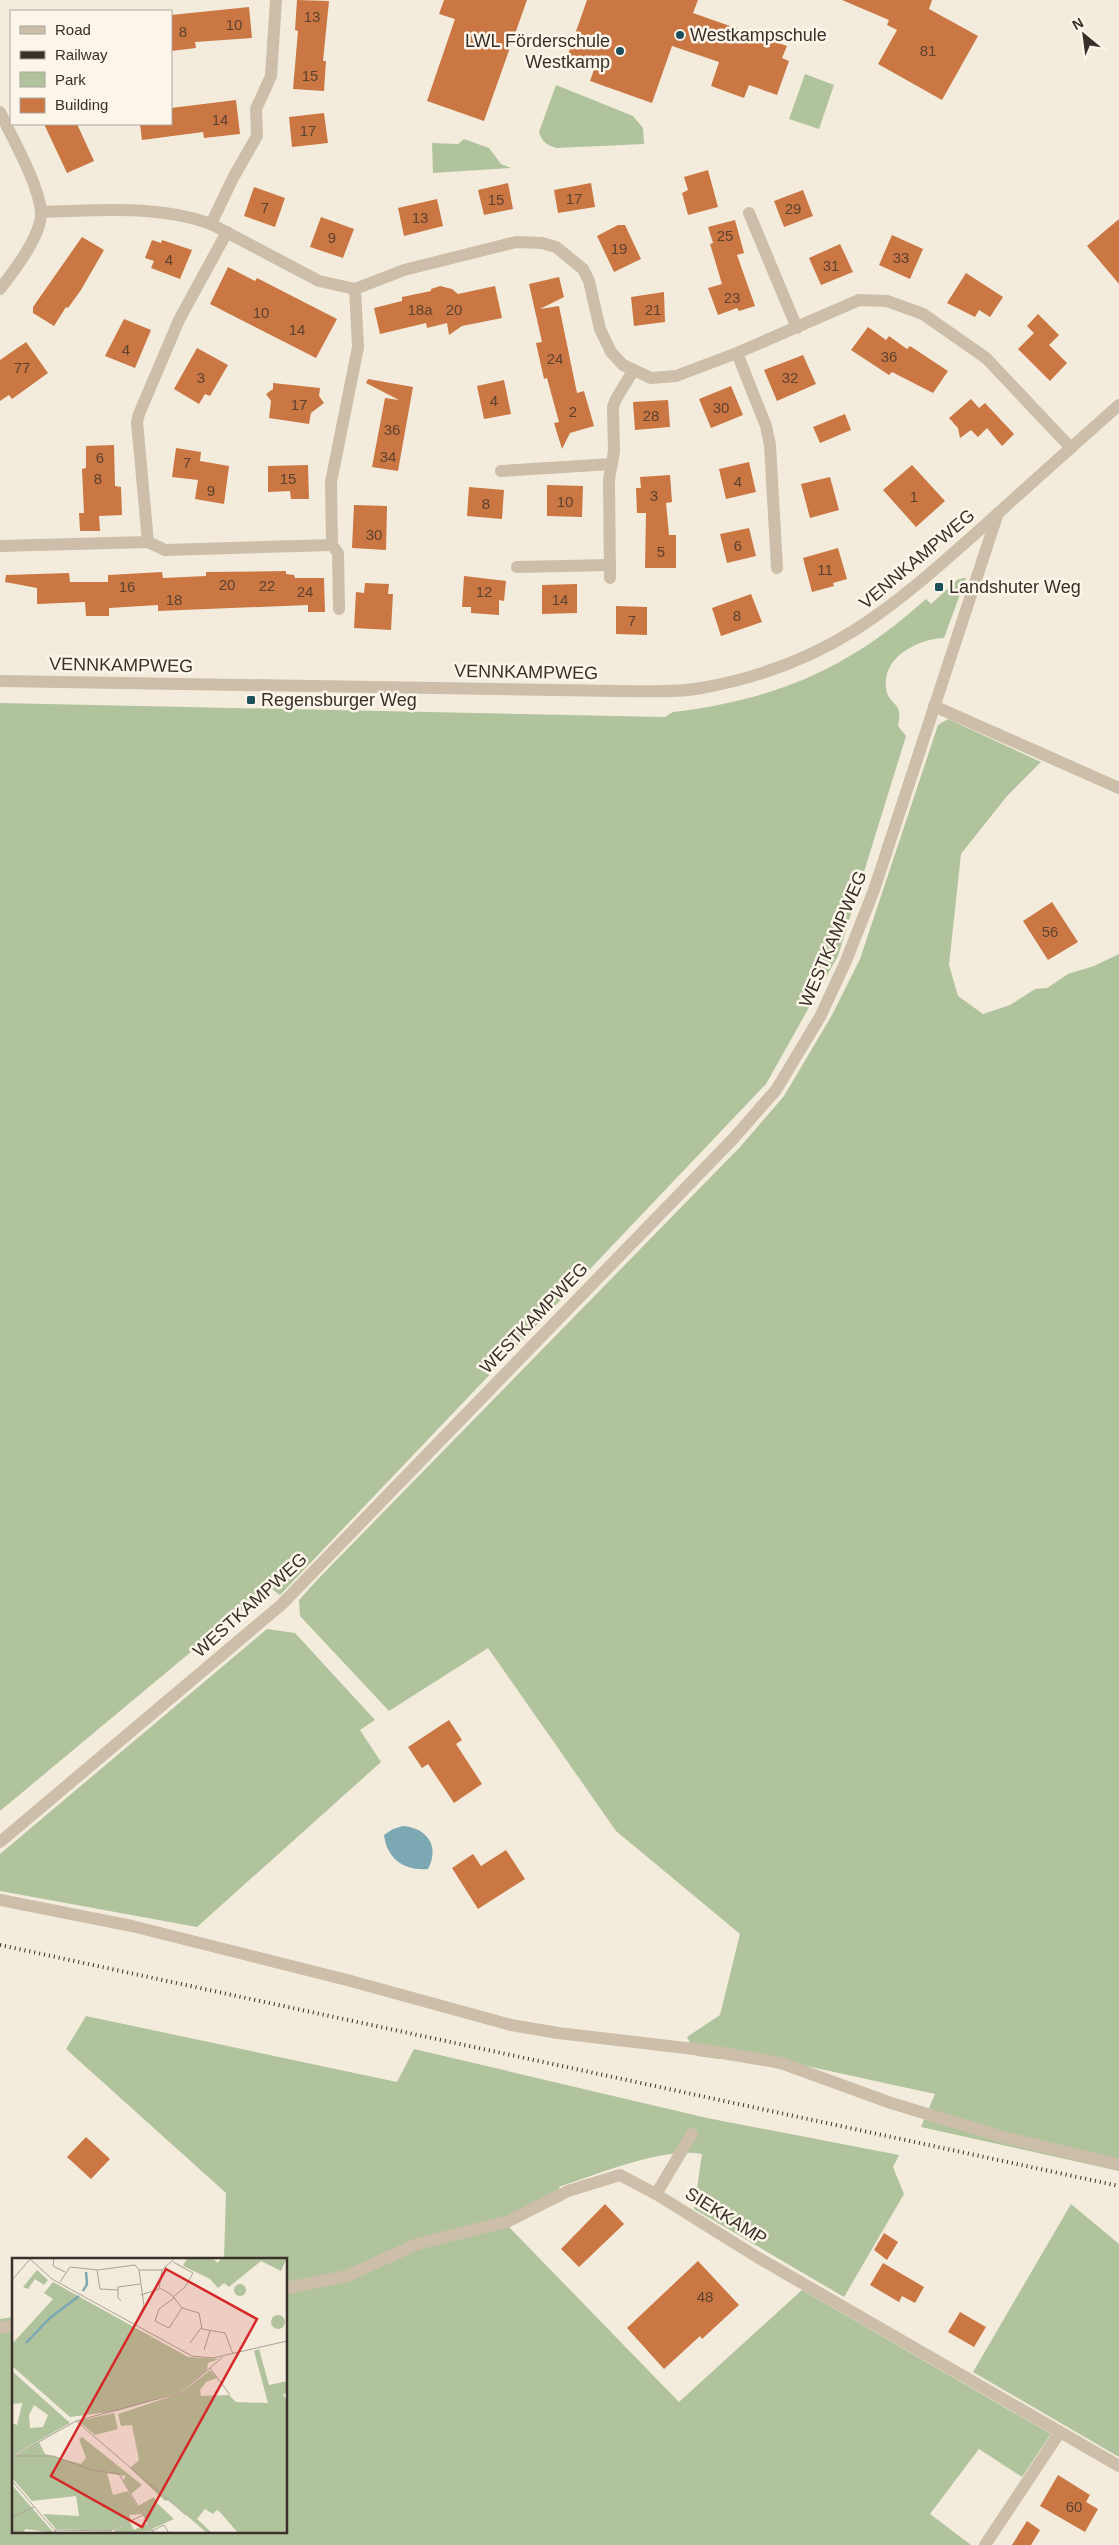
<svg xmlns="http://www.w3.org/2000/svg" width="1119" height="2545" font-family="Arial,sans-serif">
<rect width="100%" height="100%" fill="#f3ecdd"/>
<g fill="#b1c39c">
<path d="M805,74L834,85L819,129L789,119Z"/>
<path d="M556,85L633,116L643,128L644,144L556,148C547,145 542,142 539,132Z"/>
<path d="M464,139L489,148L501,164L511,168L433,173L432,143L458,144Z"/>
<path d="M963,578H966L944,638C918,639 882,657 886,688C888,706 904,700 898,726L906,736L838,956L766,1084L280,1595L269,1587L0,1811V703L665,717L673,712C778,699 848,669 926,599L931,604L957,580Z"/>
<path d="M948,719L1041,762L1007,796L961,854L949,965L958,996L983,1014L1010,1005L1035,989L1047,988L1068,974L1094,966L1119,954V2171L921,2127L935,2094L733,2050L719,2059L697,2056L687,2037L720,2015L740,1934L616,1831L488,1648L389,1711L300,1616L299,1600L318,1579L740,1147L784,1096L832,1015L860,959L938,725Z"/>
<path d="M267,1629L295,1633L375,1720L360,1730L381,1762L197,1927L0,1891V1854Z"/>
<path d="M86,2016L397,2082L414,2049L707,2118L899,2155L893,2167L904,2194L844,2297L694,2209L702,2154C662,2147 599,2174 559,2187L564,2200L508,2226L679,2402L802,2290L1051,2434L1022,2477L979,2449L930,2514L971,2545H0V2319L14,2317V2531H286V2259H224L226,2193L66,2049Z"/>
<path d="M1071,2204L1119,2244V2457L973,2372Z"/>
</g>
<path fill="#7ba8b2" d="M403,1826C427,1828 440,1846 428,1869C404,1871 387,1859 384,1835L393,1829Z"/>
<g fill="#ca7744">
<path d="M297,0L329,1L323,61H326L324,91L293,89L298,31L295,30Z"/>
<path d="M444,0H527L484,121L427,101L455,19L439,14Z"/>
<path d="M587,0H698L693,13L787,46L782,58L789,61L777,95L749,85L744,98L711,86L719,62L672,46L652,103L590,81L595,67L567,57Z"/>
<path d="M842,0H932L929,9L978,36L942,100L878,64L897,30L887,25L889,20Z"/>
<path d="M249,7L252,38L195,42L196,48L171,51V15Z"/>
<path d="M236,100L240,134L204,138L203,132L142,140L140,124H171V108Z"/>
<path d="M324,113L328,143L292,147L289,117Z"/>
<path d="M44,124H77L94,161L67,173Z"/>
<path d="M708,170L718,207L688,215L682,193L688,190L684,177Z"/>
<path d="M508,183L513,209L484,215L478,190Z"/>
<path d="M591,183L595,207L558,213L554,190Z"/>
<path d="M254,187L285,198L275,227L244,216Z"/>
<path d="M803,190L813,216L784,227L774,201Z"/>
<path d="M437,199L443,226L404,236L398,208Z"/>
<path d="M321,217L354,229L343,258L310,247Z"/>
<path d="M1119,219V284L1087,246Z"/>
<path d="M735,220L744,253L737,255L755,306L739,311L737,308L718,315L708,288L722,284L710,244L713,243L708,227Z"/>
<path d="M618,225H625L641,259L614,272L597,236Z"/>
<path d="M892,235L923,249L910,279L879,265Z"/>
<path d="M82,237L104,250L81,290L68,308L66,307L54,326L33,313V307Z"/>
<path d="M152,240L161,243L162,240L192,250L180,279L151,268L154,261L145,258Z"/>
<path d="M840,244L853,272L821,285L809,258Z"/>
<path d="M228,267L255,281L257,278L337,319L316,358L210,304Z"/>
<path d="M966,273L1003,297L990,317L979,310L975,317L947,303Z"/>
<path d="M559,277L564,297L540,309L559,306L577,393L584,391L594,426L570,433L562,449L554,423L559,422L547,378L544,379L536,343L542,342L529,284Z"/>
<path d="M440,286L452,289L458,294L495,286L502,318L462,326L449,335L447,323L427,328L426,323L380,334L374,308L402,301V297L431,291V289Z"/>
<path d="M664,292L665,322L634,326L631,297Z"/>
<path d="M1038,314L1059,335L1049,345L1067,363L1050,381L1018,349L1034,333L1027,326Z"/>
<path d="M124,319L151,330L135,368L105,356Z"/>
<path d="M868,327L886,340L889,336L907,349L910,346L948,371L933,393L892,372L889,375L851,350Z"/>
<path d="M26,342L48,373L12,399L9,395L0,401V360Z"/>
<path d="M197,348L228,365L210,396L205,394L199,404L174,389Z"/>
<path d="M803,355L816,384L777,401L764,370Z"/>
<path d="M368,379L413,387L398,471L372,467L385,398L399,400L366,383Z"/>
<path d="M504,380L511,414L484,419L477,386Z"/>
<path d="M273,383L320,388L319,396L324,403L311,413L309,424L269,418L271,401L266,394L273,389Z"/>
<path d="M731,386L743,415L711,428L699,399Z"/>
<path d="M971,399L979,408L985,403L1014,434L1002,446L987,428L978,437L971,430L960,438L958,428L949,418Z"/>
<path d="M668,400L670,427L635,430L633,402Z"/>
<path d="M845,414L851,430L820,443L813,427Z"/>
<path d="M114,445L115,486L121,487L122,515L99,516L100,531H80L79,513H84L82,469L86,468V446Z"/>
<path d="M176,448L201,452L200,461L229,466L224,504L195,499L198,480L172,477Z"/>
<path d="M749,462L756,492L726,499L719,469Z"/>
<path d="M308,465L309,499H291L290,491L268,492V466Z"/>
<path d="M912,465L945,501L916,527L883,490Z"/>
<path d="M670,475L672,502L666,503L669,535H676V568H645L646,513H637L636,488H641L640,477Z"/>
<path d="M830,477L839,510L810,518L801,484Z"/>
<path d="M547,485L583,486L582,517L547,516Z"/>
<path d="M469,487L504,490L502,519L467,516Z"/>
<path d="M354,505L387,506L386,550L352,548Z"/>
<path d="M749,528L756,556L727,563L720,534Z"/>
<path d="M838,548L847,579L833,583L834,586L812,592L803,558Z"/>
<path d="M286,571V574L294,575L295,578H324L325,612H308V605L158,611V605L109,608V616H86L85,602L37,604V588L5,582L6,575L69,573L70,582H108V575L162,572L163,578L206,576V572Z"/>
<path d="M464,576L506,581L504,601L499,600V615L471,613V607H462Z"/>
<path d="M365,583L389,584L388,594H393L391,630L354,628L356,592L364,593Z"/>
<path d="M577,584V613L542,614V585Z"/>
<path d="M751,594L762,622L721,636L712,608Z"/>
<path d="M616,606L647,607V635L616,634Z"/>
<path d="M1052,902L1078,942L1048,960L1023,921Z"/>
<path d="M449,1720L462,1740L456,1744L482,1784L454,1803L428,1764L422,1768L408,1747Z"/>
<path d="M506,1850L525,1879L478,1909L452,1868L473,1854L481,1866Z"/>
<path d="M86,2137L110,2159L91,2179L67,2157Z"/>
<path d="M605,2204L624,2224L579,2267L561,2249Z"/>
<path d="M884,2233L898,2242L887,2260L874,2250Z"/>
<path d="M698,2261L739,2305L702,2339L700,2336L664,2369L627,2328Z"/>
<path d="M883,2263L924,2287L915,2303L902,2296L899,2302L870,2285Z"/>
<path d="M960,2312L986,2327L974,2347L948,2332Z"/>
<path d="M1058,2475L1090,2495L1086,2502L1098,2509L1085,2532L1040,2506Z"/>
<path d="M1027,2521L1040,2530L1031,2545H1012Z"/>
</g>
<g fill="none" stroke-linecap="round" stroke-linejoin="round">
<g stroke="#ccbea8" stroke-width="12">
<path d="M0,112C12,138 39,184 41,212C42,235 14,271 0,289"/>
<path d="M41,212C97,211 157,204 211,224L319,281L355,289L404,270L516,242L542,243L556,247L583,269L589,281L600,329L611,352L623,365L651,378L676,376L737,353L859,300L887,301L923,314L986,358L1071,448"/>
<path d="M749,213L797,328"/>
<path d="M211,224L233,178L257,136L256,109L271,76L276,0"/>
<path d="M227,232L179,320L139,414L137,422L148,542L165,550L332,545L331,482L358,347L355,289"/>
<path d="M737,353L766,426L770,445L777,568"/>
<path d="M501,471L612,464"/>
<path d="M332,545L338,553L339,609"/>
<path d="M0,546L148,542"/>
<path d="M517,567L610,565"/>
<path d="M610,578L609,480L614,451L613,407L616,399L633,371"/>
<path d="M0,681L618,691C645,691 674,693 701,688C828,666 892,608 984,526C1029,485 1074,445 1119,405"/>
<path d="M934,706L1119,788"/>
<path d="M0,1842L281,1605L733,1139L776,1090L820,1017L846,961L874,890L998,513"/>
<path d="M0,1900L132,1926L347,1980L511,2025L558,2033L711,2051L781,2063L891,2103L1003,2137L1119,2165"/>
<path d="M656,2194L692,2134"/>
<path d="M286,2288L347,2276L417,2244L509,2221L568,2191L620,2175L656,2194L757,2257L1119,2466"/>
<path d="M0,2328L14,2325"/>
<path d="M985,2545L1060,2432"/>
</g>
<path stroke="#393029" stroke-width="4" stroke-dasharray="1 4" stroke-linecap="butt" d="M0,1945L1119,2186"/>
</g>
<g fill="#1c4f5c" stroke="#fbf5ea" stroke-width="2">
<circle cx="680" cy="35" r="5"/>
<circle cx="620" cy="51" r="5"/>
<rect x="934" y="582" width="10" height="10" rx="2.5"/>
<rect x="246" y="695" width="10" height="10" rx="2.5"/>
</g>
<g text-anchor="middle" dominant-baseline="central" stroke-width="5" stroke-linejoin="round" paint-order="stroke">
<g font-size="15" fill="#5d4230">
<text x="312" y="16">13</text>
<text x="234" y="24">10</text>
<text x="183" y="31">8</text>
<text x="928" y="50">81</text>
<text x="310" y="75">15</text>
<text x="220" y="119">14</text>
<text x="308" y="130">17</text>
<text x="574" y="198">17</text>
<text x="496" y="199">15</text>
<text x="265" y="207">7</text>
<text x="793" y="208">29</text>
<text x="420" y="217">13</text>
<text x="725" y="235">25</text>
<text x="332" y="237">9</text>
<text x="619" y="248">19</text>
<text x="901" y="257">33</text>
<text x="169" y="259">4</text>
<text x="831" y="265">31</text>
<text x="732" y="297">23</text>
<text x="420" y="309">18a</text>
<text x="454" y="309">20</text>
<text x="653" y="309">21</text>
<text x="261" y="312">10</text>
<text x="297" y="329">14</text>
<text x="126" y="349">4</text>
<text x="889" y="356">36</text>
<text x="555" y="358">24</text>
<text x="22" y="367">77</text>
<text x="201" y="377">3</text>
<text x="790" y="377">32</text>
<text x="494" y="400">4</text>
<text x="299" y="404">17</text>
<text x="721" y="407">30</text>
<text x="573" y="411">2</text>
<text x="651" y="415">28</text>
<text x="392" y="429">36</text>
<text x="388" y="456">34</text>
<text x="100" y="457">6</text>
<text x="187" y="462">7</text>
<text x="98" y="478">8</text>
<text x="288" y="478">15</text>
<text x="738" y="481">4</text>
<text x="211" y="490">9</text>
<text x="654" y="495">3</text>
<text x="914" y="496">1</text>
<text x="565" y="501">10</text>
<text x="486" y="503">8</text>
<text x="374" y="534">30</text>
<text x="738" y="545">6</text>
<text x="661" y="551">5</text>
<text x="825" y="569">11</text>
<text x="227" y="584">20</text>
<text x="267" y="585">22</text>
<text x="127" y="586">16</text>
<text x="305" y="591">24</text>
<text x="484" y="591">12</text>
<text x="174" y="599">18</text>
<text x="560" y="599">14</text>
<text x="737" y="615">8</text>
<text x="632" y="620">7</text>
<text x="1050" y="931">56</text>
<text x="705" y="2296">48</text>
<text x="1074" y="2506">60</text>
</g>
<g font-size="18" fill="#393029" stroke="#fbf5ea" text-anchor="start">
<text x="690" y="35">Westkampschule</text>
<text x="610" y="41" text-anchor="end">LWL Förderschule<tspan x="610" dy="21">Westkamp</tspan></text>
<text x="949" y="587">Landshuter Weg</text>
<text x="261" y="700">Regensburger Weg</text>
</g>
<g font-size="18" fill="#393029" stroke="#fbf5ea">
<text transform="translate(917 559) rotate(-40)">VENNKAMPWEG</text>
<text transform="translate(121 665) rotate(1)">VENNKAMPWEG</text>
<text transform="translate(526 672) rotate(1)">VENNKAMPWEG</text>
<text transform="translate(833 939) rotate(-67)">WESTKAMPWEG</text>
<text transform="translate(534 1318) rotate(-46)">WESTKAMPWEG</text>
<text transform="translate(250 1605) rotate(-42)">WESTKAMPWEG</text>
<text transform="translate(726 2216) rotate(32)">SIEKKAMP</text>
</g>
</g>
<g transform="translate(12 2258)">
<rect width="275" height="275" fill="#f3ecdd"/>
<path d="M175,0H200L206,5L209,0H275L269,13L249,3L217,29L212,25L206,30L198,21L163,4L171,8ZM25,12L36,22L32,27L23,21L16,31L11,29ZM41,24L176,99L207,101L196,105L195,112L168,134L105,153L58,159L0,108V86L41,41L32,35ZM222 32a6 6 0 1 1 12 0a6 6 0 1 1-12 0ZM259 64a7 7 0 1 1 14 0a7 7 0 1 1-14 0ZM247,91L257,127L275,123V135L271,137L275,142V275H226L208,254L205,252L201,256L193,251L185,261L200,275H195L157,242L153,243L118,210L127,202L120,167L109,168L106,156L169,135L198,112L205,120L194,124L188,132L189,138L217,137L224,144L256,145L242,93ZM0,113L58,165L0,198V165L5,167L10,147V145L0,146ZM22,147L36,157L31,169L18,170L17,157ZM102,155L106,171L83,177L66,163ZM70,179L130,227L119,236L111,222L114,218L95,215L101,237L116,233L130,256L117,257L119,262L98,273L44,271L31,256L67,258L64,238L20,243L0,220V200L27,184L33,196L69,206L74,200L67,181ZM0,227L42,275L13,271L12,275H0ZM142,239L145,245L162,261L140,271L126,248ZM118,264L122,272L135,265L140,273L104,275L102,272Z" fill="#b1c39c" fill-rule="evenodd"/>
<path fill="none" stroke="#7ba8b2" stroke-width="2.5" d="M71,33L75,26L74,14M14,85L38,60L67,38"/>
<path fill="none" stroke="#a9a195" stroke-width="1" d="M42,0L41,8L53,14M18,1L40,21L180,98L201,100L275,83M161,4L181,15L173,29L161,39M85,12L88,31L106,32M127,12H150M0,22L19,0M48,24L58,9L86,12L123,7L127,12L132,48L123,66M148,30L160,37L170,50L187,55L190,71L213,75L221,96M129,37L147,31L150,12L163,0M162,40L147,51L143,63L157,70L170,50M109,43L106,40V29L128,26M178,85L189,70M192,92L198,73M198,110L218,137M64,163L174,257M2,198H41L80,212L107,216L142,275M0,199L64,163L168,135L211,99M0,223L45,275M0,259L22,249M42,272L98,273L131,257M140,273L152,267L157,275"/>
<path fill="#d62828" fill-opacity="0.15" stroke="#d62828" stroke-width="2.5" d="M154,11L245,61L130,269L39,218Z"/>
<rect width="275" height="275" fill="none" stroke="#393029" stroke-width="2.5"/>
</g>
<rect x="10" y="10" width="162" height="115" fill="#fbf5ea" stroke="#ada69d"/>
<rect x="20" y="26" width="25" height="8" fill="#ccbea8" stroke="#ada69d"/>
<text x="55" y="35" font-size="15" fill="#393029">Road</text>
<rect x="20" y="51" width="25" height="8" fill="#393029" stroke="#ada69d"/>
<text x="55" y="60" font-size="15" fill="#393029">Railway</text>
<rect x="20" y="72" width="25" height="15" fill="#b1c39c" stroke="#ada69d"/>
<text x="55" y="85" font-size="15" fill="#393029">Park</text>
<rect x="20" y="98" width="25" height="15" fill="#ca7744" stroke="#ada69d"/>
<text x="55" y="110" font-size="15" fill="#393029">Building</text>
<g transform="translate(1084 35) rotate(331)" stroke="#fbf5ea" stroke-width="4" paint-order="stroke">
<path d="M0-4L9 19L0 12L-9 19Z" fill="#393029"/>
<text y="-8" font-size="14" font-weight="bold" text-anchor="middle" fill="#393029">N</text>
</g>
</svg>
